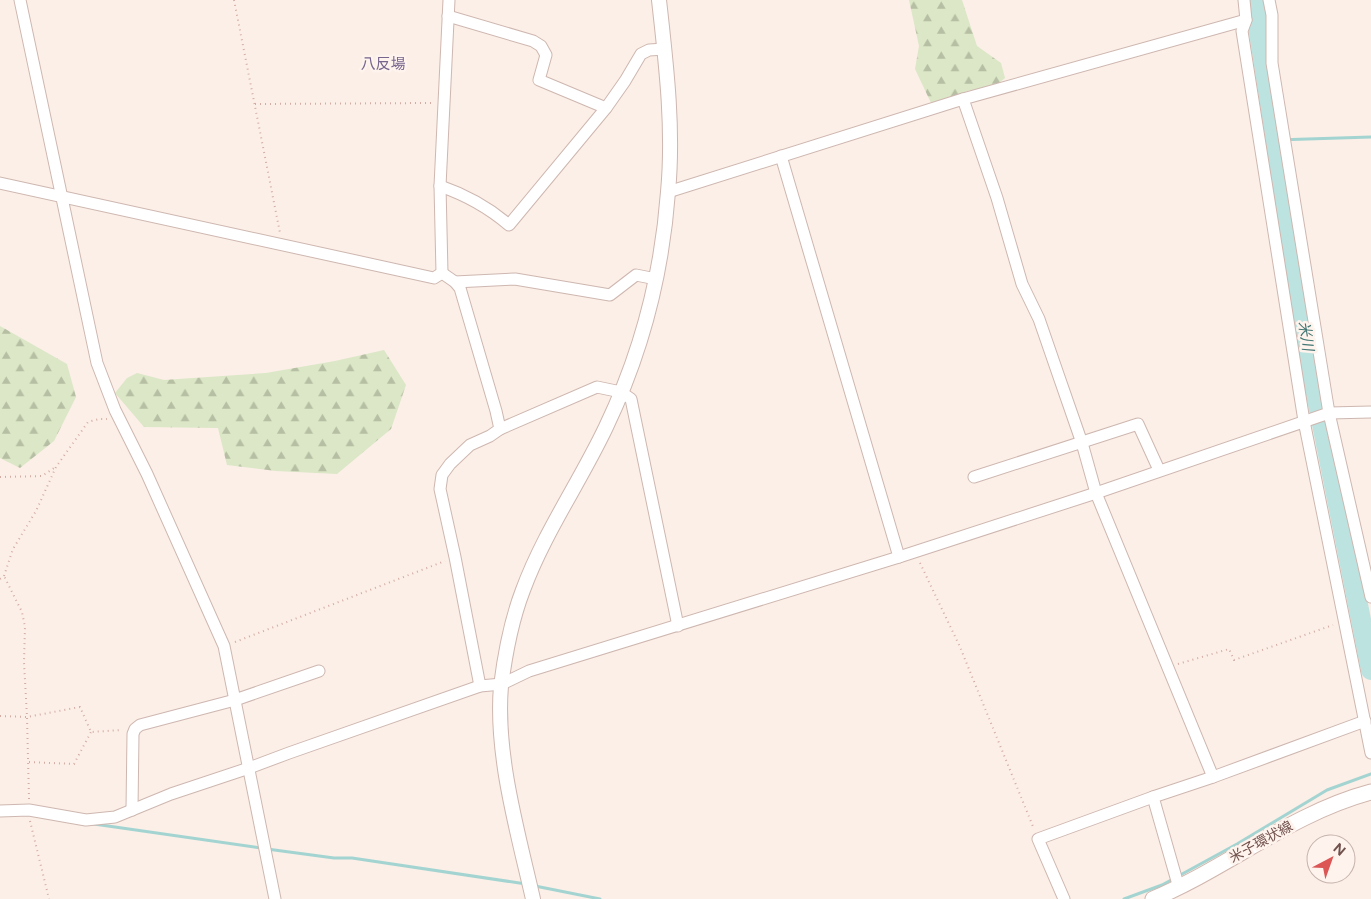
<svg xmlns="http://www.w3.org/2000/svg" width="1371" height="899" font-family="Figtree,'Noto Sans JP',sans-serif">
<defs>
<pattern id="forest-firs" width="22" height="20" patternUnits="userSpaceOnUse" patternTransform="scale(1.25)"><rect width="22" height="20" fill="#dbe7c6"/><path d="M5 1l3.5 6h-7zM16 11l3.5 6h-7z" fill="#b6bea3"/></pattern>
</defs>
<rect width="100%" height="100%" fill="#fbefe7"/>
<g fill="url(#forest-firs)">
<path d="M909,0H962L977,46L1001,63L1005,78L995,86L967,91L932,105L915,69L919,46Z"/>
<path d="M0,326L67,364L76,397L54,441L20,468L0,458Z"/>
<path d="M384,350L406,385L391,429L337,474L276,471L227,465L218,428L144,427L115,393L127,378L137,373L164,380L266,373L335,361Z"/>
</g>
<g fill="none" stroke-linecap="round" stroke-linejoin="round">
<g stroke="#a3d4d1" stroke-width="3">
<path d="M1276,140L1371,137"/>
<path d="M94,824L261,848"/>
<path d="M267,849L334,858H352L526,884"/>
<path d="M535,886L600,899"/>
<path d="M1124,899L1162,885L1237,844L1327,790L1371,774"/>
</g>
<path stroke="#bce3e0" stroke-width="20" d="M1254,0L1311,369L1371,670"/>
<defs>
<g id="minor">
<path d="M20,0L97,363L115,410L147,474L224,646L275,899"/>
<path d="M1244,0L1246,20L1242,31L1304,421L1371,753"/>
<path d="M1269,0L1272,15V63L1329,413L1371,597"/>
<path d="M448,16L533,41L541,46L546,55L539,80L606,108"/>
<path d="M963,99L1246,20"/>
<path d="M781,156L899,557"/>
<path d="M0,183L434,278L442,273"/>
<path d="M440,186C466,195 488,207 509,225L606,108L625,81L641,54L649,50L665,49"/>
<path d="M668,192L963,99L997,198L1022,284L1039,319L1058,374L1082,443L1096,493L1213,777L1153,797L1179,888"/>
<path d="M442,273L455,282L460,288L496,411L500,429L490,436L470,445L450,464L442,475L440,489L455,557L480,686"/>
<path d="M442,273L440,186L449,0"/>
<path d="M455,282L515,279L610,295L636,275L656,279"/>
<path d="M500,429L597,387L621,392L631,399L678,626"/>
<path d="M974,477L1138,424L1159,470"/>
<path d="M1213,777L1365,721"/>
<path d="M132,810L133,734L135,729L140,725L235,700L319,671"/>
<path d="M0,811L29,810L86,820L115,817L171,794L249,768L289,753L480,686L502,684L529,671L899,557L1096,493L1329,413L1371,412"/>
<path d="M1064,899L1038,839L1153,797"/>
</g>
<path id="tertiary" d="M533,899C518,833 495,754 501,686C505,654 511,621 523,590C544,533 580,482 606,427C641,354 662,273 668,192C674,128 666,63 659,0"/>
<path id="secondary" d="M1153,899C1227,868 1292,813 1371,792"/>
</defs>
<use href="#minor" stroke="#ceb7b0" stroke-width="13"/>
<use href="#tertiary" stroke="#ceb7b0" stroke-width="16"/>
<use href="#secondary" stroke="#d0b6ae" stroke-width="17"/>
<g stroke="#d3aca3" stroke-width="2" stroke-dasharray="1 4" stroke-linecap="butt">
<path d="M234,0L280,233"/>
<path d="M255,104L432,103"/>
<path d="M0,477L42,476L54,468"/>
<path d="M920,563L960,647L1034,829"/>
<path d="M0,579L4,576L13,549L36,511L56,467L88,422L99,419H107"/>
<path d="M235,642L445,561"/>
<path d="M1178,664L1229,649L1234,660L1333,625"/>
<path d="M0,716L27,717L24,662L25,627L22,612L4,576"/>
<path d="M29,762L74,764L91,732"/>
<path d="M29,799L27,717L80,707L91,732L122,730"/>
<path d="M30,821L49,899"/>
</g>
<use href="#minor" stroke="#fff" stroke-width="11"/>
<use href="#tertiary" stroke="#fff" stroke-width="14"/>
<use href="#secondary" stroke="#fff" stroke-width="15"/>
</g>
<g text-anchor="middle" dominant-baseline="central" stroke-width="5" stroke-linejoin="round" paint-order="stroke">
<g font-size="14" fill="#72524d" stroke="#fef3ed">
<text transform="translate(1261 842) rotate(-29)">米子環状線</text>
</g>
<g font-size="15" fill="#78658e" stroke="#fef3ed">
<text x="383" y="64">八反場</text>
</g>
<g font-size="15" font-style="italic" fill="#427674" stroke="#fef3ed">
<text transform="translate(1306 336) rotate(81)">米川</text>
</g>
</g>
<g transform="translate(1331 859) rotate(41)"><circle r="24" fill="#fef3ed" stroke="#c6b3ad"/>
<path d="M0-4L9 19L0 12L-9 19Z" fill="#db5655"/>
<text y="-8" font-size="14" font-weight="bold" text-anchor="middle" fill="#72524d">N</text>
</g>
</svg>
